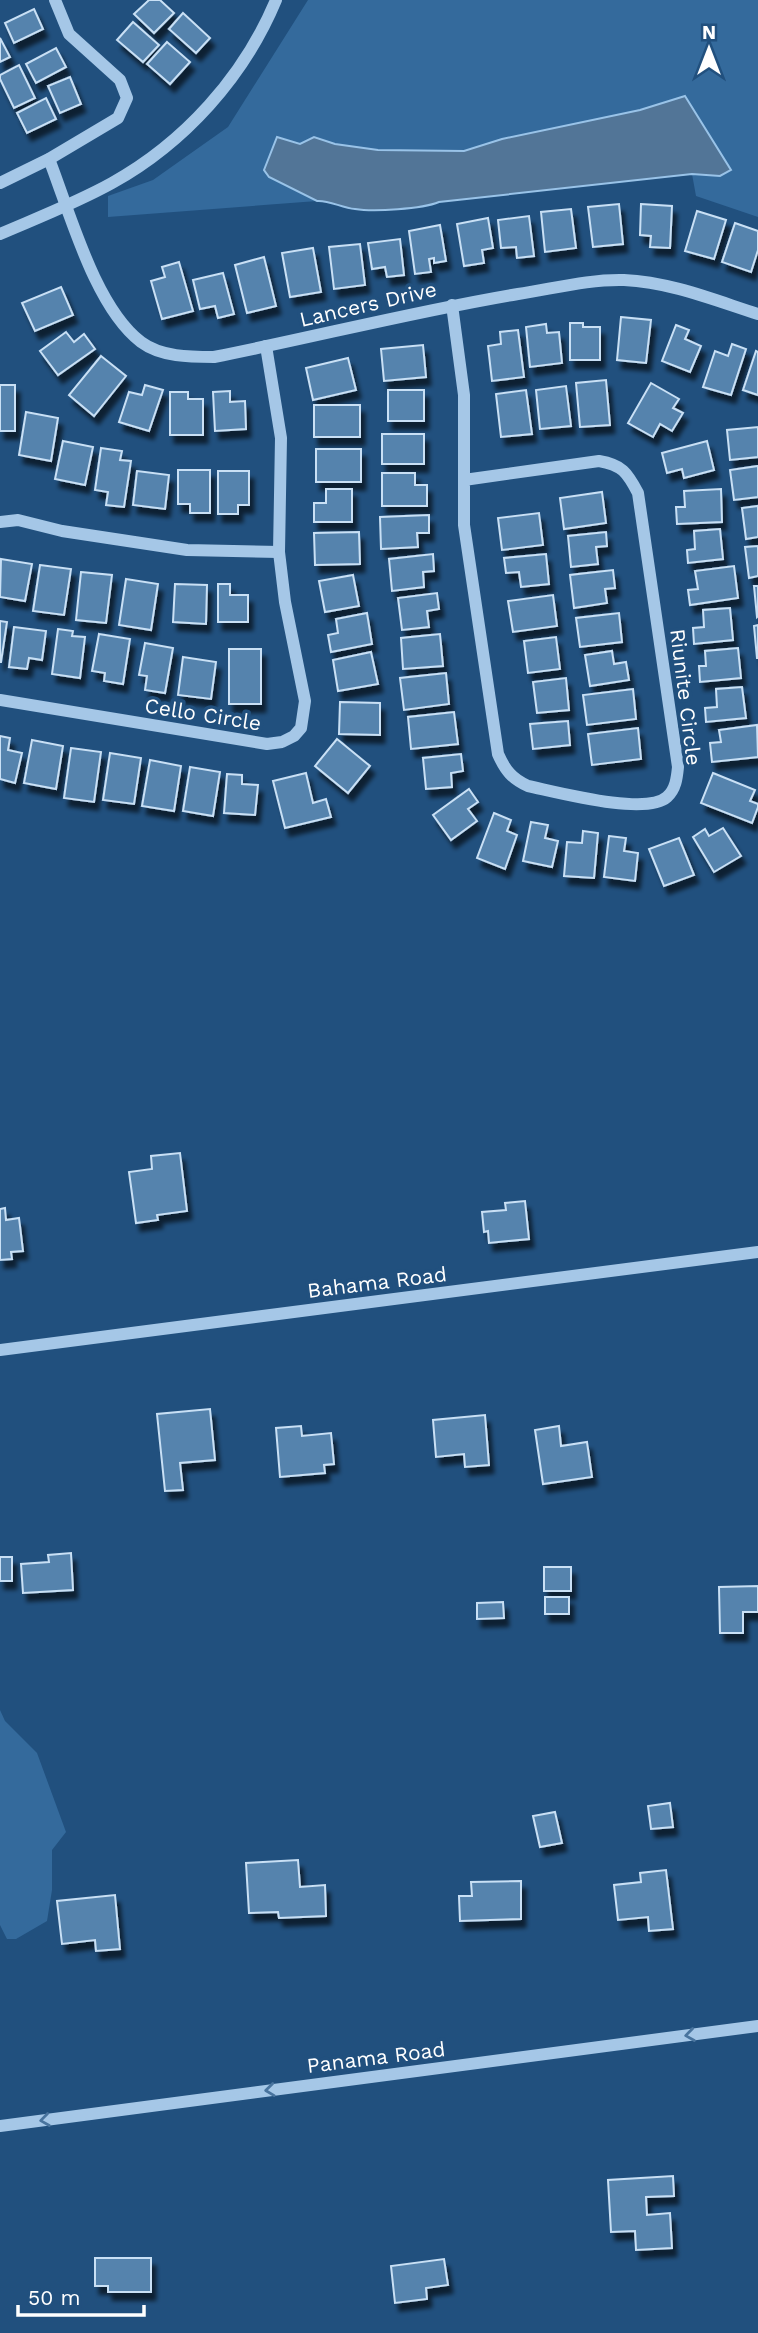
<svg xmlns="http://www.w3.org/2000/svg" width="758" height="2333" font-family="'Work Sans',sans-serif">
<defs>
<filter id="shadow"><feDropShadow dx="4.5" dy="8" stdDeviation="2" flood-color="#0009"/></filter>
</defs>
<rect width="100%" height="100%" fill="#21507e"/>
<g fill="#346a9c">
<path d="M308,0H758V217L696,196L692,174L720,175L685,96L640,110L502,139L464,151L378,150L335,144L315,137L300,144L278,137L265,170L269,177L317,201L108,217V196L153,180L228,127Z"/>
<path d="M0,1710L5,1721L37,1753L66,1832L52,1850V1890L47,1921L16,1939H7L0,1925Z"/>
</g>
<path fill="#527597" stroke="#99c3e8" stroke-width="2" d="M685,96L731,170L720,176L692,174L439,202C422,209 374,212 355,209C342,208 329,200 317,201L269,177L264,170L277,137L300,144L314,137L335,144L378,150L464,151L502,139L640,110Z"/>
<g fill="#5583ad" stroke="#c9e0f5" stroke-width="2" filter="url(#shadow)">
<path d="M149,0H160L174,13L154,33L134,14Z"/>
<path d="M34,9L43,29L14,43L5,23Z"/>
<path d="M183,13L210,38L196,53L169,29Z"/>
<path d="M133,22L159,45L143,62L117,40Z"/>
<path d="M0,38L10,57L0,62Z"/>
<path d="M167,42L190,62L170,84L147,64Z"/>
<path d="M56,48L66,67L36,83L26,64Z"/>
<path d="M19,65L35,98L14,108L0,79V75Z"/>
<path d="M70,77L81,104L60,113L48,86Z"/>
<path d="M46,98L56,119L27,133L17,113Z"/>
<path d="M619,204L623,244L593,247L588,207Z"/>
<path d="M641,204L672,206L670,248L650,247L651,236L640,235Z"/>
<path d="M571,209L576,248L545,252L541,212Z"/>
<path d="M697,211L726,220L714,259L685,251Z"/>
<path d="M529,216L534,256L517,258L516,247L501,248L498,220Z"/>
<path d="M488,218L493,248L482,250L484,263L464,266L457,224Z"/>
<path d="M735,223L758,231V250L751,272L722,262Z"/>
<path d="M440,225L446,261L434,263V258L429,259L431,272L415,274L409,231Z"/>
<path d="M400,239L404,275L387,277L385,267L372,269L368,243Z"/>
<path d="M360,244L365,285L334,289L329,247Z"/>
<path d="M313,248L321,292L290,297L282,253Z"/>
<path d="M264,257L276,306L247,313L235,265Z"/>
<path d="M179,262L193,311L162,319L151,281L165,277L162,267Z"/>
<path d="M223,273L234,314L218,318L215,306L200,309L193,280Z"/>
<path d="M61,287L73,315L35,331L22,303Z"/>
<path d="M621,317L651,320L646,363L617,360Z"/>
<path d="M570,323H583V327H600V360H570Z"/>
<path d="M546,324L547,333L559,332L562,363L530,367L526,327Z"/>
<path d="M676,325L689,330L685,339L701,346L690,372L662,361Z"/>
<path d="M518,330L524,377L492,381L488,346L501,344L500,332Z"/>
<path d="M66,332L74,342L84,334L95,349L58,375L40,351Z"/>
<path d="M732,344L746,349L731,395L703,387L715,351L728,356Z"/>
<path d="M423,345L426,377L384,381L381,349Z"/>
<path d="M756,351L758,352V395L743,390Z"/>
<path d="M101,356L126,376L94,416L69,395Z"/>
<path d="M348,358L356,390L313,400L306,368Z"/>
<path d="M606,380L610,425L580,427L576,383Z"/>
<path d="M651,383L679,399L673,408L683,413L672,431L660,424L653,437L628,423Z"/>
<rect x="0" y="385" width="15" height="46"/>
<path d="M145,385L163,390L149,431L119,422L129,392L142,395Z"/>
<path d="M566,386L571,426L540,429L536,390Z"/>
<rect x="388" y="390" width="36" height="31"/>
<path d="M526,390L532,434L501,437L496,394Z"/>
<path d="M230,391V402L245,401L246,429L215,431L213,392Z"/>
<path d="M170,392H188V399H203V435H170Z"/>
<rect x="314" y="405" width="46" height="32"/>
<path d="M26,412L58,418L51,461L19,455Z"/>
<path d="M758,427V457L730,460L727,430Z"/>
<rect x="382" y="434" width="42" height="30"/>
<path d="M63,441L93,447L85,485L55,479Z"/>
<path d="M707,441L714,470L684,478L682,469L667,473L662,453Z"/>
<path d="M101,448L122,451L120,460L131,461L124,507L106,505L108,492L95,490Z"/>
<rect x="316" y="449" width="45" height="33"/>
<path d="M758,466V497L734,500L730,470Z"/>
<path d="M178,470H210V513H190V504H178Z"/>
<path d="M137,471L169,475L165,509L133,505Z"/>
<path d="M218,471H249V505H238V514H218Z"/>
<path d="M382,473H415V485H427V506H382Z"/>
<path d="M326,489H352V522H314V503H326Z"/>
<path d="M721,489L722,522L677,524L676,507H685L684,491Z"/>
<path d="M602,492L606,523L564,529L560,498Z"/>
<path d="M758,506V537L746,539L742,508Z"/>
<path d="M539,513L543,545L502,550L498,518Z"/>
<path d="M429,515V533H417L418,547L381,549L380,517Z"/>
<path d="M720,529L723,559L688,563L687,550L695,549L694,531Z"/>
<path d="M359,532L360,564L315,565L314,533Z"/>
<path d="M606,532L607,546L596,547L598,564L571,567L568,536Z"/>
<path d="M758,546V576L749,578L745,547Z"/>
<path d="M433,554L434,571L423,572L424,587L392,591L389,559Z"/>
<path d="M546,554L549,584L521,587L519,572L506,573L504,558Z"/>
<path d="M1,559L32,564L25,601L0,597Z"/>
<path d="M40,565L71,569L64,615L33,611Z"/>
<path d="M734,566L738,598L690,605L688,590L698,589L695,571Z"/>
<path d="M613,570L615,588L605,589L607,603L574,608L570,575Z"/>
<path d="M81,572L112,575L106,623L76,620Z"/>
<path d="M353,575L359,606L325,612L319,581Z"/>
<path d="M126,579L158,584L151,630L119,625Z"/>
<path d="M175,584L207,585L206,624L173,622Z"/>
<path d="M218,584H230V595H248V622H218Z"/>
<path d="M754,586H758V616L757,617Z"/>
<path d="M437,593L439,609L427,611L429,627L402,630L398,598Z"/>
<path d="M553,595L557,626L513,632L508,601Z"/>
<path d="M730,608L733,640L694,644L693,628L704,627L703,610Z"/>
<path d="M367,613L372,644L331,652L328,635L338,633L336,619Z"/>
<path d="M619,613L622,642L580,647L576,618Z"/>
<path d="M0,621L7,622L1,662H0Z"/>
<path d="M758,625V658H757L754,626Z"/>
<path d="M14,627L46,631L42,660L29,658L27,669L9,667Z"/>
<path d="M58,629L73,631L72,636L85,637L80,678L52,674Z"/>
<path d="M99,634L130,639L123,684L104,681L105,673L92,671Z"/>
<path d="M440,634L443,666L403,669L401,638Z"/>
<path d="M556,637L560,669L528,673L524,641Z"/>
<path d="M145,643L173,648L165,693L145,690L147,676L139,675Z"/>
<path d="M738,648L741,678L700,682L699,666H706L705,651Z"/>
<rect x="229" y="649" width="32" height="55"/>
<path d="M612,651L614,664L626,662L629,680L590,686L585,655Z"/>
<path d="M371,652L378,684L338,691L333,660Z"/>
<path d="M183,657L216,662L211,699L178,695Z"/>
<path d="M446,673L449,704L404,710L400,678Z"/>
<path d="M566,678L569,710L537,713L533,682Z"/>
<path d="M742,687L746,718L706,722L705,708L717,707L716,689Z"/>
<path d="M633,689L636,719L587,725L583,695Z"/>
<path d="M340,702L380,703V735L339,734Z"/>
<path d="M454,712L458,744L411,749L408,717Z"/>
<path d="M568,721L570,745L533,749L530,724Z"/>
<path d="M757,725L758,757L712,762L710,743L721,742L719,730Z"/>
<path d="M638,728L641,759L592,765L588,734Z"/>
<path d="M0,736L10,738L8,750L22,753L15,783L0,779Z"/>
<path d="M337,739L370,766L348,793L315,766Z"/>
<path d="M32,740L63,746L56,789L24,783Z"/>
<path d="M71,748L101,752L94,802L64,798Z"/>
<path d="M110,753L141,758L134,804L103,800Z"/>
<path d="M461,754L463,771L451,773L452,787L426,789L423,758Z"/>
<path d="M150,760L181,766L174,811L142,806Z"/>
<path d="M190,767L220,772L213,816L183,811Z"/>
<path d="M306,773L313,803L326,799L331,817L285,828L273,781Z"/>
<path d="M713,773L755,790L750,801L758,804V807L752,823L701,803Z"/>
<path d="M227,774L242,775V784L258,785L255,815L224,813Z"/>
<path d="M469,789L478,802L468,809L477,821L451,840L433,815Z"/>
<path d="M494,813L511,820L507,831L517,835L505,869L477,858Z"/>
<path d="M531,822L548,825L545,838L558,841L552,867L523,861Z"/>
<path d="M723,828L741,856L714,872L693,837L705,829L709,836Z"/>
<path d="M583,831L598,833L594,878L564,876L567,842L582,843Z"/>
<path d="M609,836L626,838L624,851L638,853L635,881L604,877Z"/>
<path d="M679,838L694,875L664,886L649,849Z"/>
<path d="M180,1153L187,1211L157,1215L158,1220L136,1223L129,1172L152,1169L151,1156Z"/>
<path d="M525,1201L529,1239L489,1243L488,1231L484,1232L482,1212L506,1210L505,1203Z"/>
<path d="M5,1208L6,1220L19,1218L23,1251L11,1252L12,1259L0,1260V1209Z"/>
<path d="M210,1409L215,1460L180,1463L183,1490L165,1491L157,1414Z"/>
<path d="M485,1415L489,1465L465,1467L464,1454L436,1457L433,1420Z"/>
<path d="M301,1426L302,1436L331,1433L334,1464L324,1465L325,1473L280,1477L276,1428Z"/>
<path d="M559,1426L561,1446L587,1442L592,1477L543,1484L535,1430Z"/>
<path d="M71,1553L73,1590L23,1593L21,1564L49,1562L48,1555Z"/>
<rect x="0" y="1557" width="12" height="24"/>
<rect x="544" y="1567" width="27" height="24"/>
<path d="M758,1586V1612H743V1633H720L719,1587Z"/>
<rect x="545" y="1597" width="24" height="17"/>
<path d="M503,1602L504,1618L477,1619V1603Z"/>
<path d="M670,1803L673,1827L651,1829L648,1806Z"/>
<path d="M555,1812L562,1843L540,1847L533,1816Z"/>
<path d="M298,1860L300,1887L325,1885L326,1916L279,1918L278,1912L249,1913L246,1863Z"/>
<path d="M666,1870L673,1929L649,1931L648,1917L618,1920L614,1885L641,1882L640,1873Z"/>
<path d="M521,1881V1919L460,1921L459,1896H472L471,1882Z"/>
<path d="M115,1895L120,1949L96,1951L95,1940L62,1944L57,1901Z"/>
<path d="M673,2176L674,2196L646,2197L647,2215L670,2213L672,2248L636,2250L635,2231L611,2232L608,2180Z"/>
<path d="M95,2258H151V2292H108V2286H95Z"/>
<path d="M444,2259L448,2285L426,2288L427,2299L395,2303L391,2266Z"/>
</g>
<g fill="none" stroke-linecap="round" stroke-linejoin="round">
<g stroke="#a5c7e7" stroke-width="12">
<path d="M49,159C70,213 95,307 141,342C161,357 190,357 214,357C315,337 416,311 518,294C552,289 589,279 624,280C670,282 714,300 758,314"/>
<path d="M0,183L49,159L118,118L127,98L120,80L69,34L55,0"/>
<path d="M0,234C37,218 76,203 112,183C184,143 244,77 276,0"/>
<path d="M452,305L464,395V525L498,754C505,770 512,779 528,786C557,792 646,816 667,797C676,789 677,777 678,767L638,493C627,472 622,465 599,461L464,480"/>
<path d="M0,522L18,520L62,531L187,550L279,552"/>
<path d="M0,700L267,744L282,742L294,736L301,728L305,701L285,602L279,552L281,438L266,346"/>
<path d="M0,1350L758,1252"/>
<path d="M0,2126L758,2026"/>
</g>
</g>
<defs><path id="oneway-chevron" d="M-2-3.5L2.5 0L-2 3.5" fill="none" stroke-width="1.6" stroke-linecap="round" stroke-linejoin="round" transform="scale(1.75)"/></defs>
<g stroke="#49749e">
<use href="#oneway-chevron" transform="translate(690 2035) rotate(172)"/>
<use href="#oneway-chevron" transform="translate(270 2090) rotate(173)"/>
<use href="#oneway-chevron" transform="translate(45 2120) rotate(172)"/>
</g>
<g text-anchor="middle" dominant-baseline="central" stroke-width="7" stroke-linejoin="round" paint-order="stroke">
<g font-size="21" fill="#fff" stroke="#21507e">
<text transform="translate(368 304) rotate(-13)">Lancers Drive</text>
<text transform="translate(686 697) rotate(83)">Riunite Circle</text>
<text transform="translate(203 714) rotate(9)">Cello Circle</text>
<text transform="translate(377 1282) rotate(-7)">Bahama Road</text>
<text transform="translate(376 2057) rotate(-7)">Panama Road</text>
</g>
</g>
<g transform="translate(709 49)" stroke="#21507e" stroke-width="5" paint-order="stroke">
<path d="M0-5L12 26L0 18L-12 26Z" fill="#ffffff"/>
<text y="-10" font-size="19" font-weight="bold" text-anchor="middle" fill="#ffffff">N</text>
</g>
<path d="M18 2305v10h126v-10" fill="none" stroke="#ffffff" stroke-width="3.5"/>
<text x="28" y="2305" font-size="21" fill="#ffffff" stroke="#21507e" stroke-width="5" paint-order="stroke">50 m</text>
</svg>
